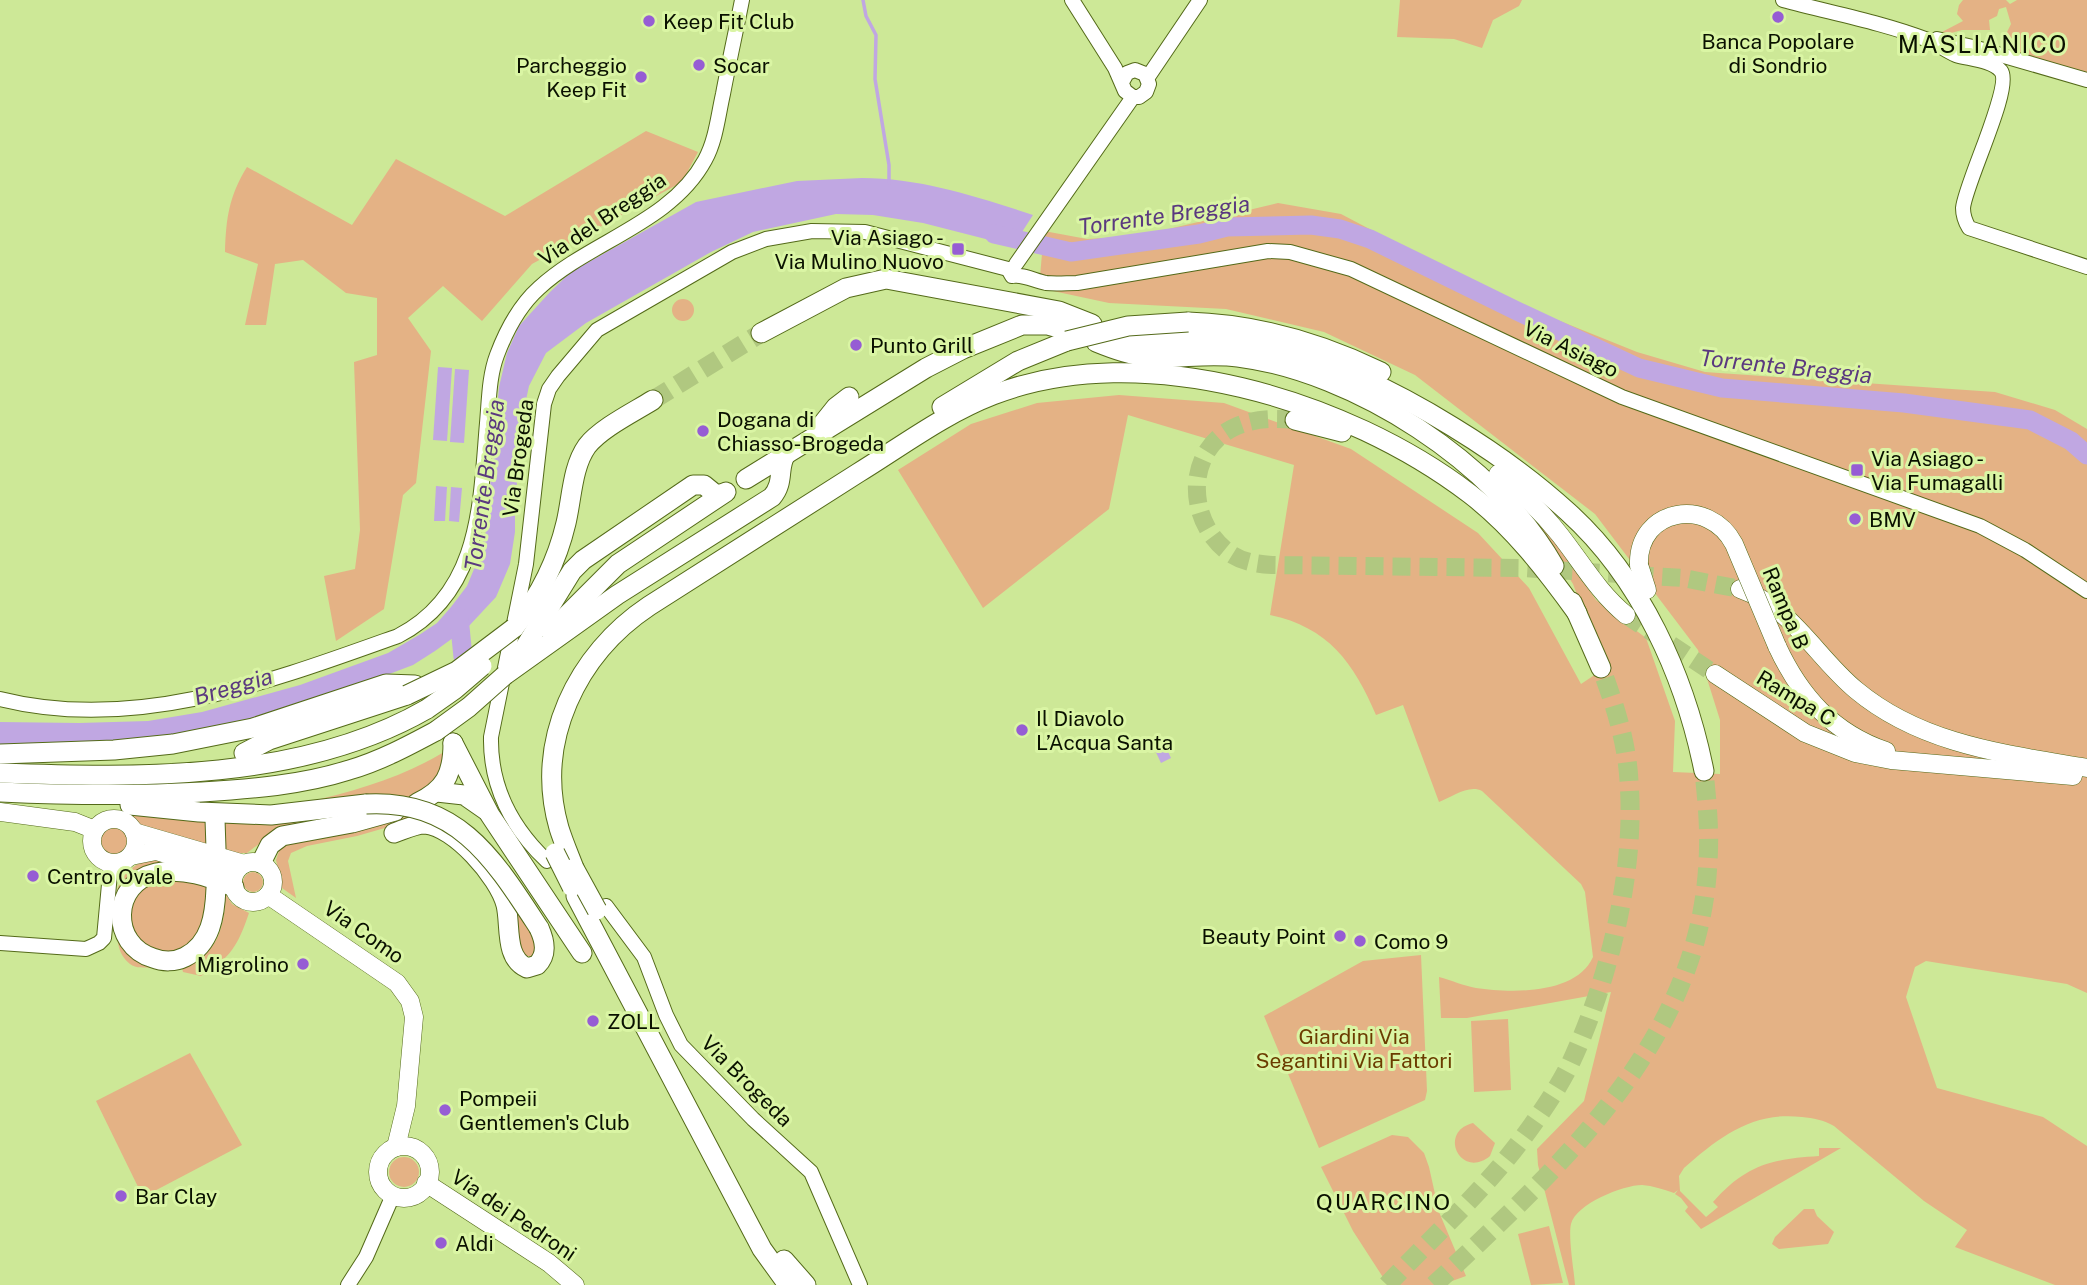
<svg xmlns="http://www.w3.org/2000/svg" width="2087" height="1285" font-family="'Public Sans',sans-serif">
<rect width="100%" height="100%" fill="#cde897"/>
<g fill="#e4b285">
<path d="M1400,0H1522L1519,6L1493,20L1482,48L1454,39L1397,37Z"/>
<path d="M1963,0H2006L2010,4L2017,0H2087V77L2035,62L2010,47L2005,36L2011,24L2006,7L1999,9L1997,16L1989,20L1990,30H1962L1944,35L1942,32L1963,21L1957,14L1959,5Z"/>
<path d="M646,131L698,152L682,182L532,264L482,321L443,286L408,318L431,351L416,483L403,495L384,609L336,641L324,576L355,569L360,530L354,362L377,355V298L346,293L303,260L275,264L266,325H245L258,264L225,252C226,218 229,196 247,167L352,225L396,159L505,216Z"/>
<path d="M1278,203L1341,214L1493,294L1637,352L1705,372L1995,392L2055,410L2087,429V993L2067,984L1926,961L1915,967L1906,997L1937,1088L2043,1117L2087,1146V1285H2055L1955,1247L1967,1230L1924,1201L1834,1126C1824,1120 1813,1118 1802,1117C1753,1111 1719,1137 1684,1168L1679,1176L1680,1191L1706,1217L1718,1207L1713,1202C1746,1165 1771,1159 1819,1156V1148H1841L1701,1229L1685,1211L1688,1207L1681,1198L1675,1194L1678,1190L1674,1193C1663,1189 1653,1186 1642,1185C1623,1185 1576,1204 1571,1224C1568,1236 1574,1271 1575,1285H1569L1538,1165L1537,1149L1584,1101L1611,992L1467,1018H1441L1439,977C1451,980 1464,986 1476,988C1511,993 1576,995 1593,957L1585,892L1581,884L1482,791C1469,784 1452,797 1439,802L1403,705L1376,715C1354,663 1328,627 1270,615L1294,465L1128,415L1109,509L983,608L898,470L971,424L1037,403L1119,395L1224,403L1351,449L1478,533L1529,588L1581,684L1605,668L1573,584L1551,549L1491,476L1547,529L1596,600L1646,638L1675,721L1673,772L1720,774V720L1698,650L1595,514L1415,375L1324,332L1226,309L1109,303L1039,288L1044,231L1087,239L1139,236Z"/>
<circle cx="683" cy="310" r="11"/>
<path d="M444,752L441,780L406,802H308C355,791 403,777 444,752Z"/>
<path d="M120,814L208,821V847L137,829L132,821Z"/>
<path d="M413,815L423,817L357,836L307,846L291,853L288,861L296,898L282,888L276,860L279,851L291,840L359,830Z"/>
<path d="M332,816L277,830L247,853H233L224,850L225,821Z"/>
<circle cx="114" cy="841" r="13"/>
<path d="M152,858L169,862L119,899L152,968C145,967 136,969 130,964C118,954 118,943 116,929C111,895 117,869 152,858Z"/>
<circle cx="253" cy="882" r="10"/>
<path d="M176,877L210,886L202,931L191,947L161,955L133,938C128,895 131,886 176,877Z"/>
<path d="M225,893L232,904L249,913C238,945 231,958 201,976L183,972L182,968C188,965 196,962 202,957C221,943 226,915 225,893Z"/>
<path d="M520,912L534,929L537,950L532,956H527L519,950L517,915Z"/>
<path d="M1421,955L1427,1091L1425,1100L1319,1148L1264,1016L1363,961Z"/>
<path d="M1508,1019L1511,1090L1474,1092L1471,1021Z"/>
<path d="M190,1053L242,1145L143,1197L96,1101Z"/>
<path d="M1473,1123L1495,1143L1490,1156C1461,1180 1437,1132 1473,1123Z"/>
<path d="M1392,1135L1408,1137L1424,1153L1429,1167L1439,1212L1466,1276L1441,1285H1388L1353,1231L1321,1167Z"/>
<circle cx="404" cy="1172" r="15"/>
<path d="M1804,1209H1814L1817,1216L1834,1232L1828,1244L1779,1249L1772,1244L1775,1237Z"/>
<path d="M1549,1226L1563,1283L1531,1285L1518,1234Z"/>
</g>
<g fill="#c0a7e2">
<path d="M862,178C921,178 978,197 1033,215L1013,246L923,223L873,215L836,214L753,232L711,252L586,323L546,353L529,386L523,414L515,505V532L510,564L496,597L468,627L435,651L413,665L342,692L271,715L194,733L117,741L0,745V722L79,723L148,721L202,712L300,685L388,653L419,635L437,623L451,607L467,586L479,557L486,531L499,387L507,353L519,326L550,292L571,272L696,202L797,181Z"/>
<path d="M438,367L452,368L447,441L433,440Z"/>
<path d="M455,369L469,370L464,443L450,442Z"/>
<path d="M436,486L447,487L445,521H434Z"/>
<path d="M451,487L462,488L459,522L449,521Z"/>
<path d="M1163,741L1171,758L1161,763L1153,746Z"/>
</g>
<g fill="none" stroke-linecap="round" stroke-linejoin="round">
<path stroke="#c0a7e2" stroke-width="3.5" d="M863,0L866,16L876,35L875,79L889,165V183"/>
<g stroke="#c0a7e2" stroke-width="19">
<path d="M994,234L1071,252L1199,234L1227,227L1311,225L1340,229L1370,239L1517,311L1639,368L1722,388L1904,403L2030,420L2071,441L2087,455"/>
<path d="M459,617L463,657"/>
</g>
<g stroke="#b0c880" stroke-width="18" stroke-dasharray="18 9" stroke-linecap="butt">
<path d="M1295,420C1276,418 1256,418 1237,426C1183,449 1186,524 1231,554C1243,562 1257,564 1272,565L1522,568L1683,578L1740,589"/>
<path d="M1626,615L1715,674"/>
</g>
<g stroke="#b0c880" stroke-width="19" stroke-dasharray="19 10" stroke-linecap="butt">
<path d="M653,400L761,333"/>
<path d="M1387,1285C1426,1244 1468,1205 1504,1162C1527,1134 1557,1092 1572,1060C1609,979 1636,871 1629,781C1627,743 1615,705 1601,668"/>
<path d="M1434,1285C1557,1169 1700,1043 1708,861C1710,831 1707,801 1704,771"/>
</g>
<defs>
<g id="minor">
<path d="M1072,0L1115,68L1125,91L1133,97H1139L1146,92L1149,84L1145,74L1135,70L1127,73L1122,82"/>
<path d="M1783,0C1831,13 1881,22 1928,40C1938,44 1946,51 1956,55C1969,59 1992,60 2001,71C2013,87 1965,184 1963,208C1963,215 1966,223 1969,228L2087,267"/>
<path d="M1937,39L1973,47L2087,80"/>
<path d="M1148,77L1200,0"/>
<path d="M1016,264L1133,97"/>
<path d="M1008,269L1012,276C1023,274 1035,281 1046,283C1056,284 1067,283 1077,283L1268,251L1290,252L1351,269L1622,397L1980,526L2025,550L2087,591"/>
<path d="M0,699C135,733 272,681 398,636C481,593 480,504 487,423C489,401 489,376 497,355C506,331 520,305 539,288C590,241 671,223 705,160C716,140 718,116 723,94C729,62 736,31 742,0"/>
<path d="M547,861C512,828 490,786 491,737L526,564L544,404L549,389L558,376L597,330L732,252L766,239L812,231L865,232L1008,269"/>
<path d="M606,906L644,957L666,1015L681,1045L753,1119L811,1172L860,1285"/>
<path d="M0,943L86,949L99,943L104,938L111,863"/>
<path d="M348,1285L366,1257L393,1195"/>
</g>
<g id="major">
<path d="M1498,474C1521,492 1542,512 1560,535C1582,563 1598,592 1626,615"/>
<path d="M1639,565L1647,590"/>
<path d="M1740,589C1792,607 1816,657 1856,690C1922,745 2006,754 2087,768"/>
<path d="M1777,646C1800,696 1833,733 1886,751"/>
<path d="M1715,674L1805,733L1855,753L1891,760L2073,776"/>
<path d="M0,812L75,822L95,830"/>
<circle cx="114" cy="841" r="22"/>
<path d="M134,832L244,864"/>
<path d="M131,856L156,851L209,867L232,881"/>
<circle cx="253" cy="882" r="20"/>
<path d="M268,895L397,983L410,1001L414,1017L406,1106L396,1147"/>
<circle cx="404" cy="1172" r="26"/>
<path d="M426,1183L549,1263L575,1285"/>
</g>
<g id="highway">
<path d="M1188,322C1255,324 1321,343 1381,372"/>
<path d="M761,333L846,288L886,279L1059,311L1092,324"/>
<path d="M1117,335C1148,343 1175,338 1207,338C1229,338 1253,342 1275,348C1338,363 1398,393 1453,427C1494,452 1533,480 1568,512C1641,578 1685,676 1704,771"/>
<path d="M1096,342C1113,349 1129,355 1147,357C1178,359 1208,353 1238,357C1355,372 1496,463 1554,566"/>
<path d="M942,407L1018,361L1067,341"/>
<path d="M1295,420L1342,432"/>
<path d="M820,427L836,407L849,397"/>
<path d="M746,479L926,368L963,349L1022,325H1048L1070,331"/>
<path d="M1572,602L1601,668"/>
<path d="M514,628C539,597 557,561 566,523C572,498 572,467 587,446C601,428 634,412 653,400"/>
<path d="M551,631L618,564L726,492"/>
<path d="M517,660L572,571L583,560L693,485H704L715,494H722"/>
<path d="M505,675L617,595L772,497C785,482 777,467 786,454"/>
<path d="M453,743L490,815L582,953"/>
<path d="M244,753L269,740L407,695"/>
<path d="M0,754L114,750L173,744L253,728L386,684L415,685"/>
<path d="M0,773C140,778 302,781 427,709"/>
<path d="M0,792C67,795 135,796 202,792C251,789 302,785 349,770C380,761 408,746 436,731"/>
<path d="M437,792L464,795L487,811"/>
<path d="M417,803C445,790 453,774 453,743"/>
<path d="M130,805L199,812L271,815L366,804"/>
<path d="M215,819L216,849"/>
<path d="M394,833C403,830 415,824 425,824C454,826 499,877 506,905C511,925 504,958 527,968L537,965C548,954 545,941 539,928"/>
<path d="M261,863L270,845L282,836L352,823L395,811"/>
<path d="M574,868C569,855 563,841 559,828C534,741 577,654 649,606C718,562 788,518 858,473C902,446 944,414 993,395C1142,337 1347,400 1470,494C1512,526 1546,570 1577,613"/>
<path d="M216,888C215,915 211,944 185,957C175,962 163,962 153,958C110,945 111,883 156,873C184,867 209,877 234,887"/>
<path d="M576,896L762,1249L788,1285"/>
<path d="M784,1260L806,1285"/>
</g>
</defs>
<use href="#minor" stroke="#546a19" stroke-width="16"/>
<use href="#major" stroke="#546a19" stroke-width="19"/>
<use href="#highway" stroke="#546a19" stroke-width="21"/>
<use href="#minor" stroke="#fff" stroke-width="14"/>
<use href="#major" stroke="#fff" stroke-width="18"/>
<use href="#highway" stroke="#fff" stroke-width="19"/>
<defs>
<path id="major-bridge" d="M1639,565C1637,508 1709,496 1734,544L1777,646"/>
<g id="highway-bridge">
<path d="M1067,341L1128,326L1188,322"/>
<path d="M407,695L457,671L514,628"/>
<path d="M427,709L454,690L482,666"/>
<path d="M436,731L469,707L505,675"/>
<path d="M366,804C458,799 494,859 539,928"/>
<path d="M555,853L572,887"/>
<path d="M574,868L597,910"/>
</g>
</defs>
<use href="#major-bridge" stroke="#546a19" stroke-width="19" stroke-linecap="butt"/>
<use href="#highway-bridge" stroke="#546a19" stroke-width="21" stroke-linecap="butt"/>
<use href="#major-bridge" stroke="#fff" stroke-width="18"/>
<use href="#highway-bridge" stroke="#fff" stroke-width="19"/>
</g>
<g fill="#965dd4" stroke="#daf5a4" stroke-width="2.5">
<circle cx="1778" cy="17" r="7"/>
<circle cx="649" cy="21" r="7"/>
<circle cx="699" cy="65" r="7"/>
<circle cx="641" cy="77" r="7"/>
<rect x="951" y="242" width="14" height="14" rx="3.5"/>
<circle cx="856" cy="345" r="7"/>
<circle cx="703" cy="431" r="7"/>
<rect x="1850" y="463" width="14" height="14" rx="3.5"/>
<circle cx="1855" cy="519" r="7"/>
<circle cx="1022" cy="730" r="7"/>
<circle cx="33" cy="876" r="7"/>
<circle cx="1340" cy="936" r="7"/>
<circle cx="1360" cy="941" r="7"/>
<circle cx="303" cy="964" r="7"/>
<circle cx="593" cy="1021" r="7"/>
<circle cx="445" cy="1110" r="7"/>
<circle cx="121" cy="1196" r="7"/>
<circle cx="441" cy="1243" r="7"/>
</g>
<g text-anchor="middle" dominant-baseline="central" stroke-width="6" stroke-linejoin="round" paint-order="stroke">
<g font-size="21" fill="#0a1100" stroke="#daf5a4" text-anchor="start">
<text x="663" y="21">Keep Fit Club</text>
<text x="1778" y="41" text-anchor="middle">Banca Popolare<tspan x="1778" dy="24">di Sondrio</tspan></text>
<text x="627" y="65" text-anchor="end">Parcheggio<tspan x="627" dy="24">Keep Fit</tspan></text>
<text x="713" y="65">Socar</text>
<text x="944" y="237" text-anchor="end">Via Asiago -<tspan x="944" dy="24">Via Mulino Nuovo</tspan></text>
<text x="870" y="345">Punto Grill</text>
<text x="717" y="419">Dogana di<tspan x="717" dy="24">Chiasso-Brogeda</tspan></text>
<text x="1871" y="458">Via Asiago -<tspan x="1871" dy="24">Via Fumagalli</tspan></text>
<text x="1869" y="519">BMV</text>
<text x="1036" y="718">Il Diavolo<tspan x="1036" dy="24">L’Acqua Santa</tspan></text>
<text x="47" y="876">Centro Ovale</text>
<text x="1326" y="936" text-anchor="end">Beauty Point</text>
<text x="1374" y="941">Como 9</text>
<text x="289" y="964" text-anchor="end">Migrolino</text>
<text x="607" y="1021">ZOLL</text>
<text x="459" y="1098">Pompeii<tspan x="459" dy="24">Gentlemen's Club</tspan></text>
<text x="135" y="1196">Bar Clay</text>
<text x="455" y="1243">Aldi</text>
</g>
<g font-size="21" fill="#0a1100" stroke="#daf5a4">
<text transform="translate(602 219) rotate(-34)">Via del Breggia</text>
<text transform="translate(1571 349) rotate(26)">Via Asiago</text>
<text transform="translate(518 458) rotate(-82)">Via Brogeda</text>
<text transform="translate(1786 608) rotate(67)">Rampa B</text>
<text transform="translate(1796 698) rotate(31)">Rampa C</text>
<text transform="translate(364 932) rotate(35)">Via Como</text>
<text transform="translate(747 1081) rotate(45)">Via Brogeda</text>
<text transform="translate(514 1215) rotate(34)">Via dei Pedroni</text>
</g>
<g font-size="21" fill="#6b3c00" stroke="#daf5a4">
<text x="1354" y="1036">Giardini Via<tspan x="1354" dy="24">Segantini Via Fattori</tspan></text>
</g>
<g font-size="23" font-style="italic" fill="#5a397f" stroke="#daf5a4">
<text transform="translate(1164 215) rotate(-8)">Torrente Breggia</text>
<text transform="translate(1786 366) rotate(6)">Torrente Breggia</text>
<text transform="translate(484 485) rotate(-82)">Torrente Breggia</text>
<text transform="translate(233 686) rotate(-16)">Breggia</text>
</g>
<g font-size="23" letter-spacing="2" fill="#0a1100" stroke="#daf5a4">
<text x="1384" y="1201">QUARCINO</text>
</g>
<g font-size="24" letter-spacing="2" fill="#0a1100" stroke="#daf5a4">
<text x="1983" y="44">MASLIANICO</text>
</g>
</g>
</svg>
